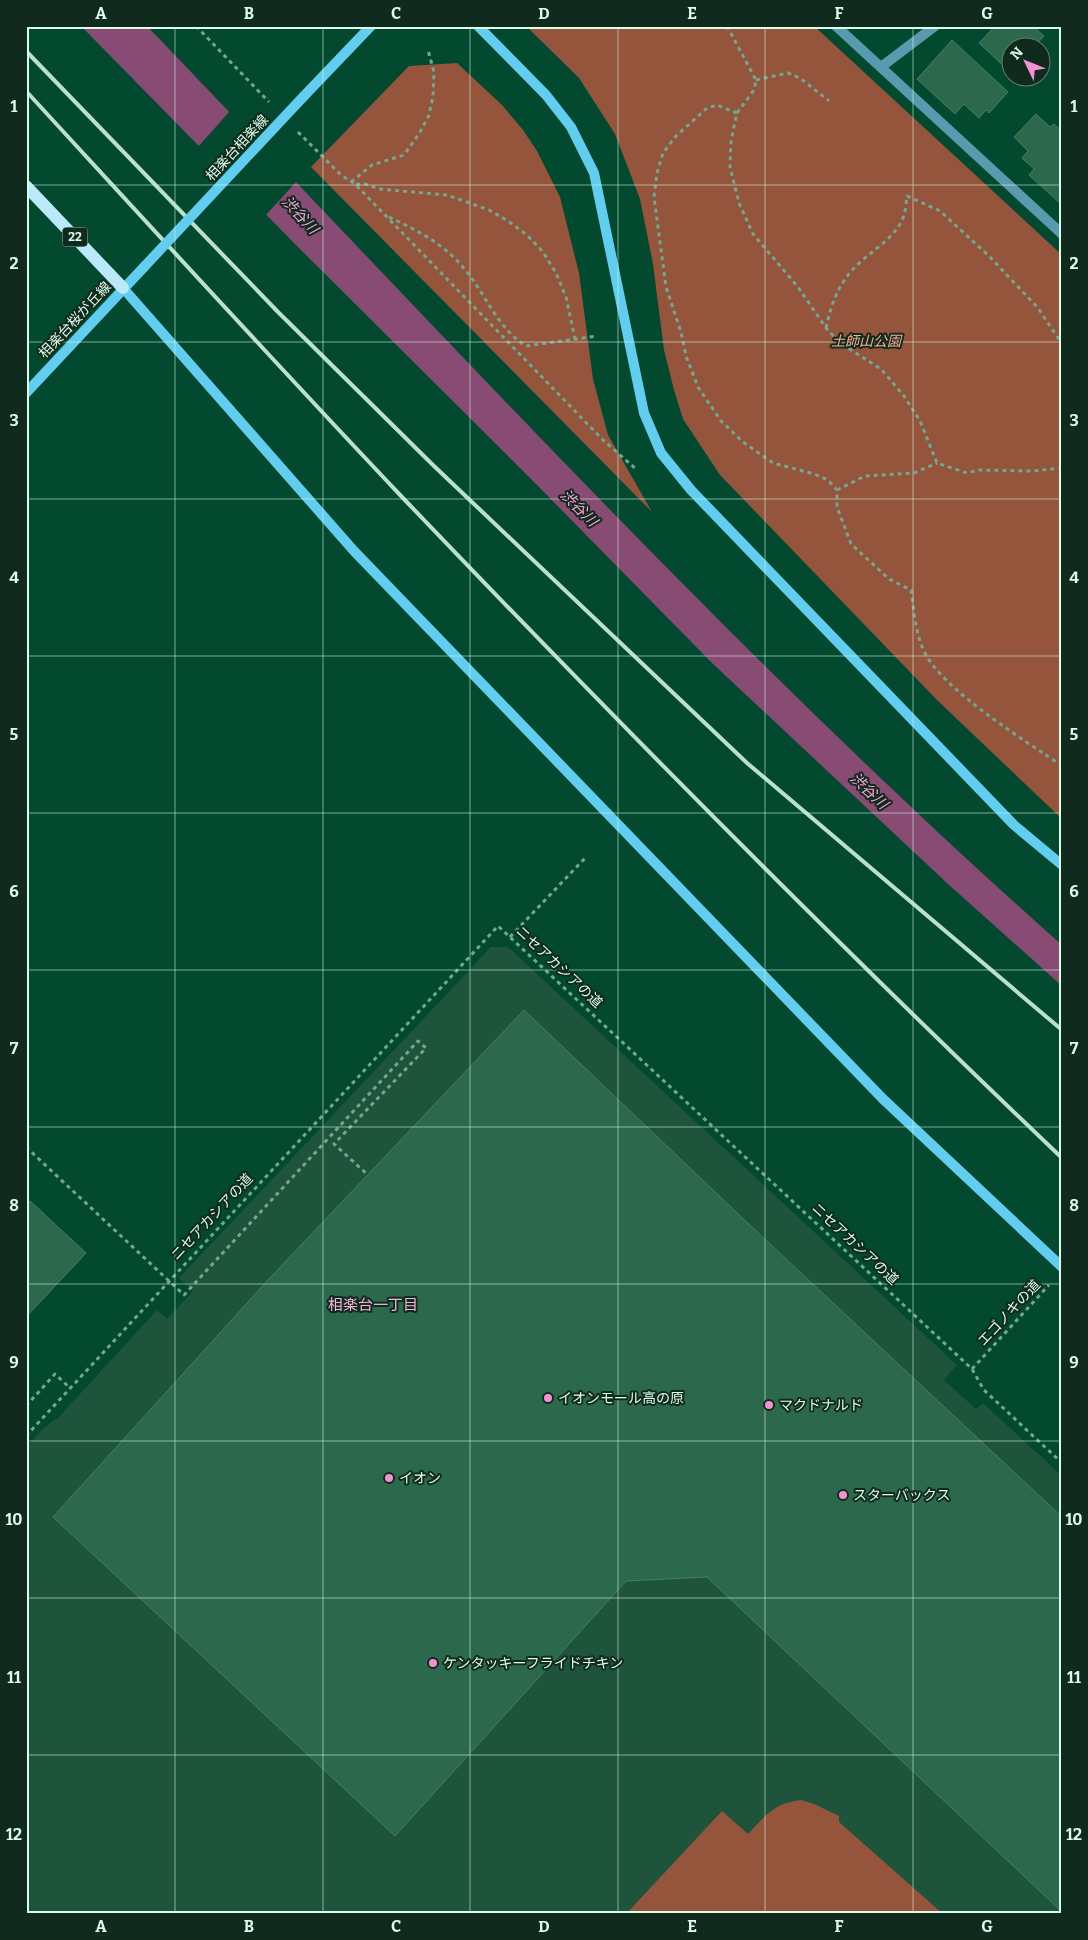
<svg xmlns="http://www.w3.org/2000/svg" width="1088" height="1940" font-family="Bitter,'Noto Sans JP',serif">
<rect width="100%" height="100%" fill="#02492f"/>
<path fill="#1e543c" d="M491,947H508L957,1365L944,1380L976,1409L983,1403L1062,1476V1914H26V1447L42,1430L55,1419L56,1420L157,1310L167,1319L193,1291L179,1278Z"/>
<g fill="#95543c">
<path d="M526,26H814L1062,255V819L937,700L720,475L683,419L674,390L664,350L653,264L640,199L615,134L579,78Z"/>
<path d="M457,63L502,105L523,130L537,151L560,197L579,273L593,379L608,435L652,512L311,167L409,66Z"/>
<path d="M801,1800L814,1804L839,1816V1822L943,1914H626L722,1811L748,1834C765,1816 774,1803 801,1800Z"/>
</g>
<path fill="#884b74" d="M81,26H147C446,337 739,659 1062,945V986L948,884L712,663L537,485L297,246Z"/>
<path fill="#02492f" d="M231,110L298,180L264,217L197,148Z"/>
<g fill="#2c694c" stroke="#448062">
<path d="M995,26H1033L1044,36L1033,48H1010V72L979,43Z"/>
<path d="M952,40L1008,92L989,113L986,110L979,118L964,104L955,114L917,79Z"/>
<path d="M1036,114L1050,127L1054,124L1062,131V205L1029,175L1034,169L1022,158L1028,151L1014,137Z"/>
<path d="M524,1010L755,1230L1062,1517V1912L707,1577L626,1581L395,1836L53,1517L268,1280Z"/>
<path d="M30,1201L86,1253L26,1317V1206Z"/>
</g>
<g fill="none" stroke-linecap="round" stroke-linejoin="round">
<g stroke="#74a690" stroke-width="3" stroke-dasharray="4 4" stroke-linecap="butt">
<path d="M196,26L269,102"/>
<path d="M727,26L756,80L754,90L737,113L731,141L730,167L739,203L753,234L798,287L826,328L840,343L881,369L904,396L920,421L937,463L967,473L979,470L1033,471L1062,468"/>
<path d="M756,80L788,73L800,78L829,101"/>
<path d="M737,113L717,105L707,108L676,136L663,153L657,173L654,197L666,287L681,332L686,356L698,387L721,421L743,442L773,463L814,474L828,480L837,490V507L851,544L889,579L911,590C914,610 915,630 923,649C939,688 1026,741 1062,766"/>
<path d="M298,132L341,175L355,184L602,439L637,470"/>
<path d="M351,182L372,165L404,155L419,134L429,115L433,96L434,72L428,50"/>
<path d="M356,184H365L379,189L447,195L489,210L508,221L527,235L543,252L556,273L566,297L575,339"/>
<path d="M389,217C416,230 441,242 462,266C485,292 496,327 526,346L597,336"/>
<path d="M826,328C831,305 838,285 854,268C869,252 897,238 904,215C906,209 906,202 907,196L940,211L989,256L1038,308L1062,344"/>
<path d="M837,490L865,476L914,473L937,463"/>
<path d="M510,937L586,857"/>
<path d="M26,1147L184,1295L418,1041L426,1048L334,1144L368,1175"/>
<path d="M972,1369L1049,1285"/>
<path d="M26,1406L55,1374L70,1388"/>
<path d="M26,1436L498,926L972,1369L984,1390L1062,1463"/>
</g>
<g stroke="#5a9aae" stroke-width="10">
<path d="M836,26L1062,234"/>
<path d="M881,67L935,26"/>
</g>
<g stroke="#62cdee" stroke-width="10">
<path d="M478,26L546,95L571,127L594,173L644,413L661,453L691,490L1014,825L1062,865"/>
<path d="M304,96L371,26"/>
<path d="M123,288L354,551L883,1099L1062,1267"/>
<path d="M26,393L144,267"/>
</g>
<path stroke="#baeafa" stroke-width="12" d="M26,186L123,288"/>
<g stroke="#bbe0cd" stroke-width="4">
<path d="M26,51L278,312L435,467L747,763L1062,1030"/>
<path d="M26,91C151,227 275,363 402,497C617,722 836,943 1062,1158"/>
</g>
<path stroke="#62cdee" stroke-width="10" d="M144,267L304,96"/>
</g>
<path fill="none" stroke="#ddfcea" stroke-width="1" stroke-opacity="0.55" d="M175,26V1914M323,26V1914M470,26V1914M618,26V1914M765,26V1914M913,26V1914M26,185H1062M26,342H1062M26,499H1062M26,656H1062M26,813H1062M26,970H1062M26,1127H1062M26,1284H1062M26,1441H1062M26,1598H1062M26,1755H1062"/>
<g fill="#f491d3" stroke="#102a1d" stroke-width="2">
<circle cx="548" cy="1398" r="5"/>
<circle cx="769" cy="1405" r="5"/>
<circle cx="389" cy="1478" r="5"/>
<circle cx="843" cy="1495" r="5"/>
<circle cx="433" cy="1663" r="5"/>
</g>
<g text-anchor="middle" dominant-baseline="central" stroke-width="4" stroke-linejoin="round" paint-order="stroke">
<rect fill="#102a1d" stroke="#a0bdac" stroke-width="1" x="62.5" y="227.5" width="25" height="19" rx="4"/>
<g font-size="12" font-weight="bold" fill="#ddfcea">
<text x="75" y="237">22</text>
</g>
<g font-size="14" fill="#ddfcea" stroke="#102a1d">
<text transform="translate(237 148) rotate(-47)">相楽台相楽線</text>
<text transform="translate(75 320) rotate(-47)">相楽台桜が丘線</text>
<text transform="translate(559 967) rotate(43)">ニセアカシアの道</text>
<text transform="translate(212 1217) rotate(-47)">ニセアカシアの道</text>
<text transform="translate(855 1244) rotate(43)">ニセアカシアの道</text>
<text transform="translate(1009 1313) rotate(-47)">エゴノキの道</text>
</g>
<g font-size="14" font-style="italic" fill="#fead90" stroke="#102a1d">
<text x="866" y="341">土師山公園</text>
</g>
<g font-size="14" fill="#ddfcea" stroke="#102a1d" text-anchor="start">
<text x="558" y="1398">イオンモール高の原</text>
<text x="779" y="1405">マクドナルド</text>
<text x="399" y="1478">イオン</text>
<text x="853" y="1495">スターバックス</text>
<text x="443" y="1663">ケンタッキーフライドチキン</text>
</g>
<g font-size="15" font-style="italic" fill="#fba1dc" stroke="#102a1d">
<text transform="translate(300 215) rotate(47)">渋谷川</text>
<text transform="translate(579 508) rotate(45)">渋谷川</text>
<text transform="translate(869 791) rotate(43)">渋谷川</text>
</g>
<g font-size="15" fill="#f9b2df" stroke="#102a1d">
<text x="373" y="1305">相楽台一丁目</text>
</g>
</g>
<rect width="1088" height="1940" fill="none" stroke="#102a1d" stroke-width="55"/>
<g transform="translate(1026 62) rotate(313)"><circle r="24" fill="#102a1d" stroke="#627e6f"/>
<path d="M0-4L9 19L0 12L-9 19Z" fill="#f491d3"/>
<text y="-8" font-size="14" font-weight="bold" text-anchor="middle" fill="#ddfcea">N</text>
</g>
<rect x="28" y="28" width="1032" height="1884" fill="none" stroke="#ddfcea" stroke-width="2"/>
<g font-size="16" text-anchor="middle" font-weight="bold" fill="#ddfcea">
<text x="101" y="19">A</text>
<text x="249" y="19">B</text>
<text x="396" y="19">C</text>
<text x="544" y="19">D</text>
<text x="692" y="19">E</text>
<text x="839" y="19">F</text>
<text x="987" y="19">G</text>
<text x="14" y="112">1</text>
<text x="1074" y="112">1</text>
<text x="14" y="269">2</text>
<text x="1074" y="269">2</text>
<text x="14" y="426">3</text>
<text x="1074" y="426">3</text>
<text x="14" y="583">4</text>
<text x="1074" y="583">4</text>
<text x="14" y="740">5</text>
<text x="1074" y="740">5</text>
<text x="14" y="897">6</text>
<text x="1074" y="897">6</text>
<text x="14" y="1054">7</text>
<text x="1074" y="1054">7</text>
<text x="14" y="1211">8</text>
<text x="1074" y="1211">8</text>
<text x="14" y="1368">9</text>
<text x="1074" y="1368">9</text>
<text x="14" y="1525">10</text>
<text x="1074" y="1525">10</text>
<text x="14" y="1683">11</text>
<text x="1074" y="1683">11</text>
<text x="14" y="1840">12</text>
<text x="1074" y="1840">12</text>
<text x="101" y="1932">A</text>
<text x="249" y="1932">B</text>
<text x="396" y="1932">C</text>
<text x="544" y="1932">D</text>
<text x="692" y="1932">E</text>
<text x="839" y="1932">F</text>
<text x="987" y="1932">G</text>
</g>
</svg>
